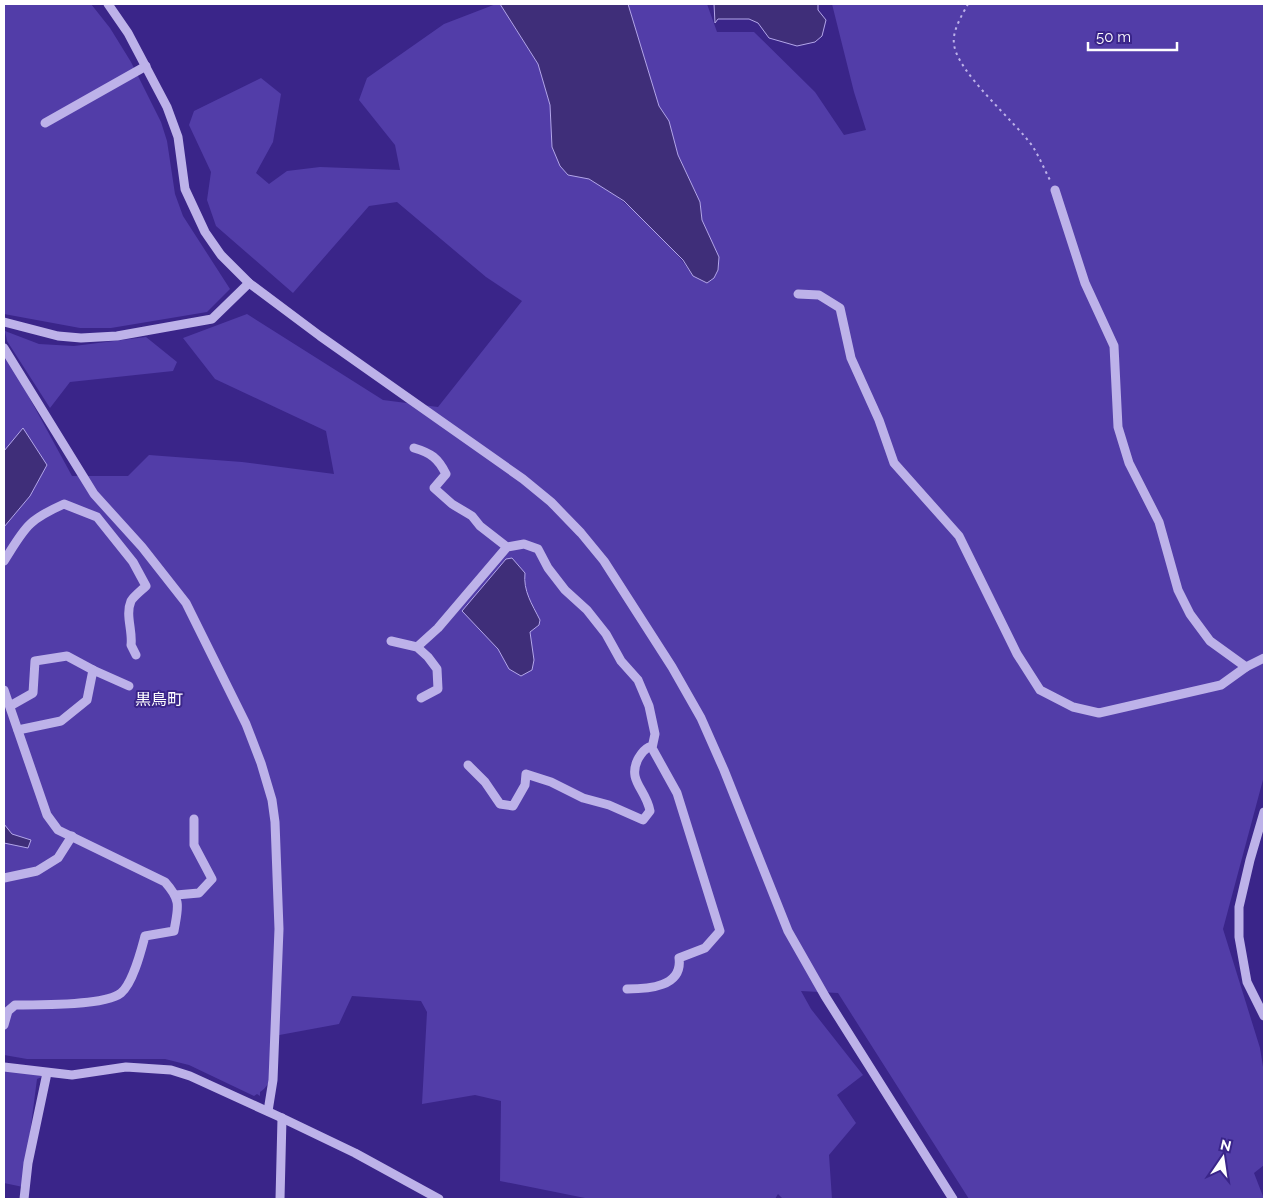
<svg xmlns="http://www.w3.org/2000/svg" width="1268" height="1203" font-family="Raleway,'Noto Sans JP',sans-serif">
<rect width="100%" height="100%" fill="#3a2589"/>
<g fill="#523da8">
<path d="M4,4H91L110,28L131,62L161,122L167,141L175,194L183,216L230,289L207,312L111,328H80L4,314Z"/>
<path d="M496,4H500L538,64L550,105L552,147L568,175C575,176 584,176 590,180C625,197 672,244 693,276L711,281L718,270L719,257L702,220L700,202L678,155L669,121L659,106L628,4H707L717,32H754L815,92L844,135L866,130L854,92L832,4H1264V776L1223,929L1260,1048L1264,1073V1165L1254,1173L1264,1199H969L838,993L801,991L811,1009L863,1075L837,1095L856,1123L829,1155L832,1199H783L778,1194L775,1199H590L500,1181L501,1101L475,1095L422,1104L427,1012L421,1001L352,996L339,1024L274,1036C273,1054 278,1081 260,1092V1096L257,1094L254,1096L189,1065L165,1059H27L4,1055V351L72,476H128L149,455L242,462L334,474L326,431L215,379L183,338L247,314L383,400L438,407L522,301L486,277L397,202L369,206L293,293L216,226L207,200L211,172L189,125L194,111L261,78L281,94L273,142L256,173L269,184L287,171L320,167L400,170L395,145L359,100L367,78L444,24Z"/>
<path d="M5,331L39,344L74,346L146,337L177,362L173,371L70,382L50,408L7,341Z"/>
<path d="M4,1070L44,1076L37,1079L23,1187L4,1183Z"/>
</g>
<g fill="#3f2e79" stroke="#b3a6ea">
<path d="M500,4H628L659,106L669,121L678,155L700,202L702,220L719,257L718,270L714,278L707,283L693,276L683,260L624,201L589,179L568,175L560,166L552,147L550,105L538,64Z"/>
<path d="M714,4H818V10L826,20L822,36L815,42L797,46L769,38L758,23L749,19H718L715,23Z"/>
<path d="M23,428L47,465L30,496L4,527V451Z"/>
<path d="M512,558L525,573C523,591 532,604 540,620L539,625L530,632L534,660L532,670L521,676L509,669L498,649L462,611L506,559Z"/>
<path d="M4,824L12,834L31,840L28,848L4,843Z"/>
</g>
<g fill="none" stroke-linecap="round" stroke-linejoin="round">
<path stroke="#bdb2e9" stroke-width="2" stroke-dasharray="2.5 4" stroke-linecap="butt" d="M968,4C962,15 952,31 954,44C957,73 1016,122 1033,147C1040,158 1045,171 1051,182"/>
<g stroke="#bdb2e9" stroke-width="9">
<path d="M108,4L128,33L167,107L178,137L185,189L205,232L221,255L249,283L320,336L523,479L551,502L581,533L604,561L672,667L701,718L724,770L788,931L825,996L953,1199"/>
<path d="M45,123L146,66"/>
<path d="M1055,190L1085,283L1114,346L1118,427L1129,463L1159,522L1178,590L1190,614L1210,641L1246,667"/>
<path d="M798,294L819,295L840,308L851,358L879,420L894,463L959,536L1017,654L1040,690L1073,707L1099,713L1221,685L1246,667L1264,658"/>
<path d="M4,322L58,336L81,338L117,336L212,319L249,283"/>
<path d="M4,348L94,494L142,547L186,603L246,724L261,763L272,800L275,822L279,929L273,1080L268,1111"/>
<path d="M414,448C431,453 438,458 446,474L434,488L452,504L472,516L480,526L507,547"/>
<path d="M4,561C25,528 26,521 64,504L97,517L133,562L146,586C142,590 134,596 131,601C125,615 133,631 131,645L136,655"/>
<path d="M391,641L417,647L428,657L437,669L438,689L421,698"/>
<path d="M417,647L438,628L507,547L524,544L538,549L548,568L565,590L587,610L606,634L621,661L638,680L649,706L655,734L652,748L677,793L720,931L705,948L679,958C683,987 648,989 627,989"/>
<path d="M4,690L47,815L58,830L165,882C182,901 178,907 174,931L145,936C141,951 133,983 121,993C105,1006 37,1005 15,1005L8,1011L4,1025"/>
<path d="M10,706L33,693L35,661L67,656L93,670"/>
<path d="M18,730L61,721L87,700L93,670L129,686"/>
<path d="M468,765L485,782L500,804L513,806L525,785L526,774L551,782L583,798L609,805L643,820L650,811C646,789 627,781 638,759C641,754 643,750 649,747"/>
<path d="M1264,812L1250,860L1239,907V937L1247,982L1264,1016"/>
<path d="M4,878L37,871L58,858L72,836"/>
<path d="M176,895L199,893L212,879L194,845V819"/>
<path d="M4,1067L72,1075L126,1067L171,1070L190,1076L282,1118L355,1153L439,1199"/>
<path d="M24,1199L28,1163L47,1073"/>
<path d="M280,1199L282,1118"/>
</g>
</g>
<g text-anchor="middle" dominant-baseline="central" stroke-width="4" stroke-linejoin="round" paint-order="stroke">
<g font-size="16" fill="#fff" stroke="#3a2589">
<text x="159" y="699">黒鳥町</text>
</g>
</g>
<rect width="1268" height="1203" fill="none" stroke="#ffffff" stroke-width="10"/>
<g transform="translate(1223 1158) rotate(13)" stroke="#3a2589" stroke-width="4" paint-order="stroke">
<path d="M0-4L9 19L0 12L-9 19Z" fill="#ffffff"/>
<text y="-8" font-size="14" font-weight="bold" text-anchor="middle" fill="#ffffff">N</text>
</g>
<path d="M1088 42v8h89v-8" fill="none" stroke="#ffffff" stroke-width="2.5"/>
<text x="1096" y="42" font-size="15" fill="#ffffff" stroke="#3a2589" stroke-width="4" paint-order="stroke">50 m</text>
</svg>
